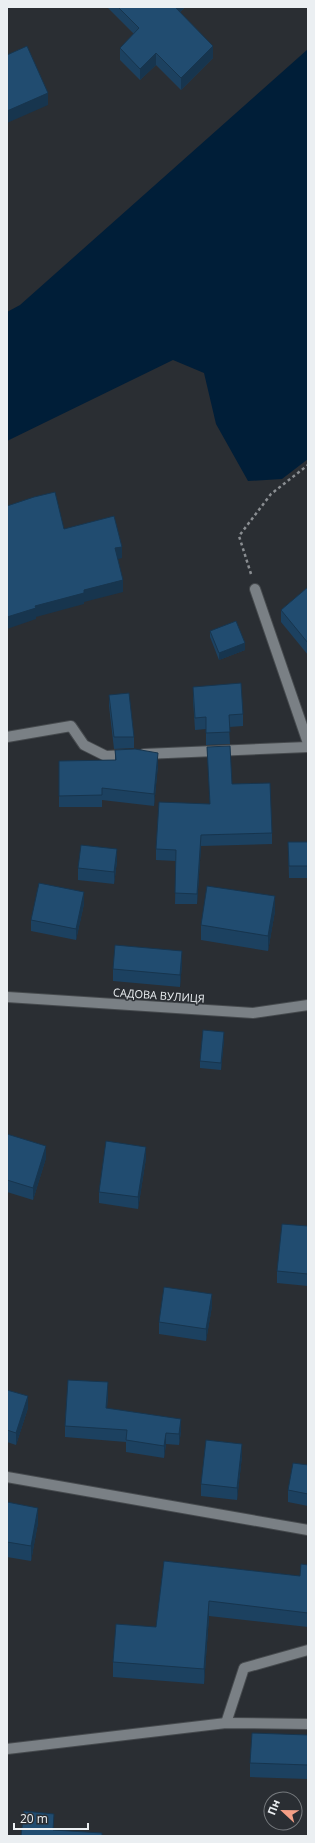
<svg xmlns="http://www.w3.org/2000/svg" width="315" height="1843" font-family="'Open Sans',sans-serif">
<rect width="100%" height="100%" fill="#2a2e33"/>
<path fill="#001e38" d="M308,49V459L282,479L248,481L216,424L204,373L173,360L7,441V312L20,305Z"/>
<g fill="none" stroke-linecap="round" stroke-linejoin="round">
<defs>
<g id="service">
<path d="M226,1723L244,1668L308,1650"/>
<path d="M7,1749L226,1723L308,1724"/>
</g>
<g id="minor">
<path d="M255,589L308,743"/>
<path d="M7,737L71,726L84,745L106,756L128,755"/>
<path d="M144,754L308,747"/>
<path d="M7,997L253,1013L308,1005"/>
<path d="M7,1477L308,1530"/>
</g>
</defs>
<use href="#service" stroke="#464a4e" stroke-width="12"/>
<use href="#minor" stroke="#464a4e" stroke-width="12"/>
<path stroke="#8a8e92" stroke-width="2.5" stroke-dasharray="3 3" stroke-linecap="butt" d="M251,574L239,536L271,494L308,465"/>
<use href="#service" stroke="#7a8085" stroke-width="10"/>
<use href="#minor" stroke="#7a8085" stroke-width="10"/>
</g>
<g fill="#1c4160">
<path d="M107,7H185L180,12L213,58L181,90L156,65L140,80L120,60V48L134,34Z"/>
<path d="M308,587V655L281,622V610Z"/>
<path d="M210,631L245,650L219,660L210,637Z"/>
<path d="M193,687L243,714V726L229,727L230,744L206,745V729L195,730L193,699Z"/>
<path d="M109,695L134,737V748L114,749L109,706Z"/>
<path d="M207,747L232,784L272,833V844L201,846L197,904H175L176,861L156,860V849L210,804Z"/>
<path d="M115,750L158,765L154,806L102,800V807H59V761L115,760Z"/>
<path d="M288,842H308V878H289Z"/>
<path d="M117,861L114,884L78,880V868Z"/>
<path d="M84,904L76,940L31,931V920Z"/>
<path d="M275,911L268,951L201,940V925Z"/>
<path d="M182,963L180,987L113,981V969Z"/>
<path d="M224,1039L221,1070L200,1068V1061Z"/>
<path d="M7,1134L46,1158L33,1200L7,1192Z"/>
<path d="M146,1158L138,1209L99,1203V1192Z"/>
<path d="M308,1226V1286L277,1283V1271Z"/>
<path d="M212,1306L206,1341L159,1334V1322Z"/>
<path d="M7,1390L28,1408L16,1445L7,1442Z"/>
<path d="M108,1394L107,1408L181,1431L179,1445L166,1444L164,1458L126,1452V1442L65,1437V1426Z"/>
<path d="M242,1456L237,1500L201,1496V1484Z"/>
<path d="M308,1465V1506L288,1502V1490Z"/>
<path d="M7,1502L38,1523L31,1561L7,1557Z"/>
<path d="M164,1561L300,1576L308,1565V1627L209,1616L204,1684L113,1677V1662L156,1627Z"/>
<path d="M308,1735V1779L250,1777V1763Z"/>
</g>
<g fill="#17354e">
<path d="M174,7H185L174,18Z"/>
<path d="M213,46V58L181,90V78Z"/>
<path d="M156,53V65L140,80V69Z"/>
<path d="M48,93V105L7,123V111Z"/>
<path d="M122,547V558L115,560V548Z"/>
<path d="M123,580V592L84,602V604L36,617V619L7,629V617L35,606L84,590Z"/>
<path d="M245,643V650L219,660V653Z"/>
<path d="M158,753V765L154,806V794Z"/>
<path d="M201,835V846L197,904V894Z"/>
<path d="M117,849V861L114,884V872Z"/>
<path d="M84,892V904L76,940V929Z"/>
<path d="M275,896V911L268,951V936Z"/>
<path d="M182,951V963L180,987V975Z"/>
<path d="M224,1032V1039L221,1070V1063Z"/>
<path d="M46,1146V1158L33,1200V1188Z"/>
<path d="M146,1147V1158L138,1209V1197Z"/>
<path d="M212,1294V1306L206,1341V1329Z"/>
<path d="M108,1382V1394L106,1419V1408Z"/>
<path d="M28,1396V1408L16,1445V1433Z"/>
<path d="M181,1419V1431L179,1445V1434Z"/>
<path d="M166,1433V1444L164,1458V1446Z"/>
<path d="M242,1444V1456L237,1500V1488Z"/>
<path d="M38,1508V1523L31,1561V1546Z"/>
<path d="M209,1601V1616L204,1684V1669Z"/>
<path d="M54,1814V1827L53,1836V1830Z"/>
</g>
<g fill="#214c70" stroke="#17354e">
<path d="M118,7H175L213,46L181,78L156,53L140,69L120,48L139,28Z"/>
<path d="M27,46L48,93L7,111V55Z"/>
<path d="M55,492L64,529L114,516L122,547L115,548L123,580L84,590V593L35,606L36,608L7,617V506L34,497Z"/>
<path d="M308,587V643L281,610Z"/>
<path d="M236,621L245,643L219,653L210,631Z"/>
<path d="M241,683L243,714L229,715L230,732L206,733V717L195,718L193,687Z"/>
<path d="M129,693L134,737H114L109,695Z"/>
<path d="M230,746L232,784L270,783L272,833L201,835L197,894L175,893L176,850L156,849L159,802L210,804L207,747Z"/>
<path d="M135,749L158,753L154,794L102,788V795L59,796V761L116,760L115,750Z"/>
<path d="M288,842H308V866H289Z"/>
<path d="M81,845L117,849L114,872L78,868Z"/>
<path d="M39,883L84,892L76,929L31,920Z"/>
<path d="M207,886L275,896L268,936L201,925Z"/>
<path d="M115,945L182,951L180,975L113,969Z"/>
<path d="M203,1030L224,1032L221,1063L200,1061Z"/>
<path d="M7,1134L46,1146L33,1188L7,1180Z"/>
<path d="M106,1141L146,1147L138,1197L99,1192Z"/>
<path d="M282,1224L308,1226V1274L277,1271Z"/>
<path d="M164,1287L212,1294L206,1329L159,1322Z"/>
<path d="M68,1380L108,1382L106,1408L181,1419L179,1434L166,1433L164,1446L126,1440L127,1430L65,1426Z"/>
<path d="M7,1390L28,1396L16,1433L7,1430Z"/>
<path d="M206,1440L242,1444L237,1488L201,1484Z"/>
<path d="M293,1463L308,1465V1494L288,1490Z"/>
<path d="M7,1502L38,1508L31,1546L7,1542Z"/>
<path d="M164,1561L300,1576L301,1564L308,1565V1613L209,1601L204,1669L113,1662L116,1624L156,1627Z"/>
<path d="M252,1733L308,1735V1765L250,1763Z"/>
<path d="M24,1811L54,1814L53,1830L102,1833V1836H21Z"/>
</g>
<g text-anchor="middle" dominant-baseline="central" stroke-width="3" stroke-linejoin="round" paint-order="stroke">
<g font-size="11" fill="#ebeff2" stroke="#2a2e33">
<text transform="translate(159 995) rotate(4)">САДОВА ВУЛИЦЯ</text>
</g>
</g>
<rect width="315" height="1843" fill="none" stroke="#ebeff2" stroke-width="16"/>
<g transform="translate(283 1811) rotate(292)"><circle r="19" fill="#2a2e33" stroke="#777b7f"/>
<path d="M0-3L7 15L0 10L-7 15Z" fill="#f49f86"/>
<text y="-6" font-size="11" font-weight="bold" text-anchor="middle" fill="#ebeff2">Пн</text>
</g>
<path d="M14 1823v6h74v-6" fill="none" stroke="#ebeff2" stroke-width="2"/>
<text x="20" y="1823" font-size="12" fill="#ebeff2" stroke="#2a2e33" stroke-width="3" paint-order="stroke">20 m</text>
</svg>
